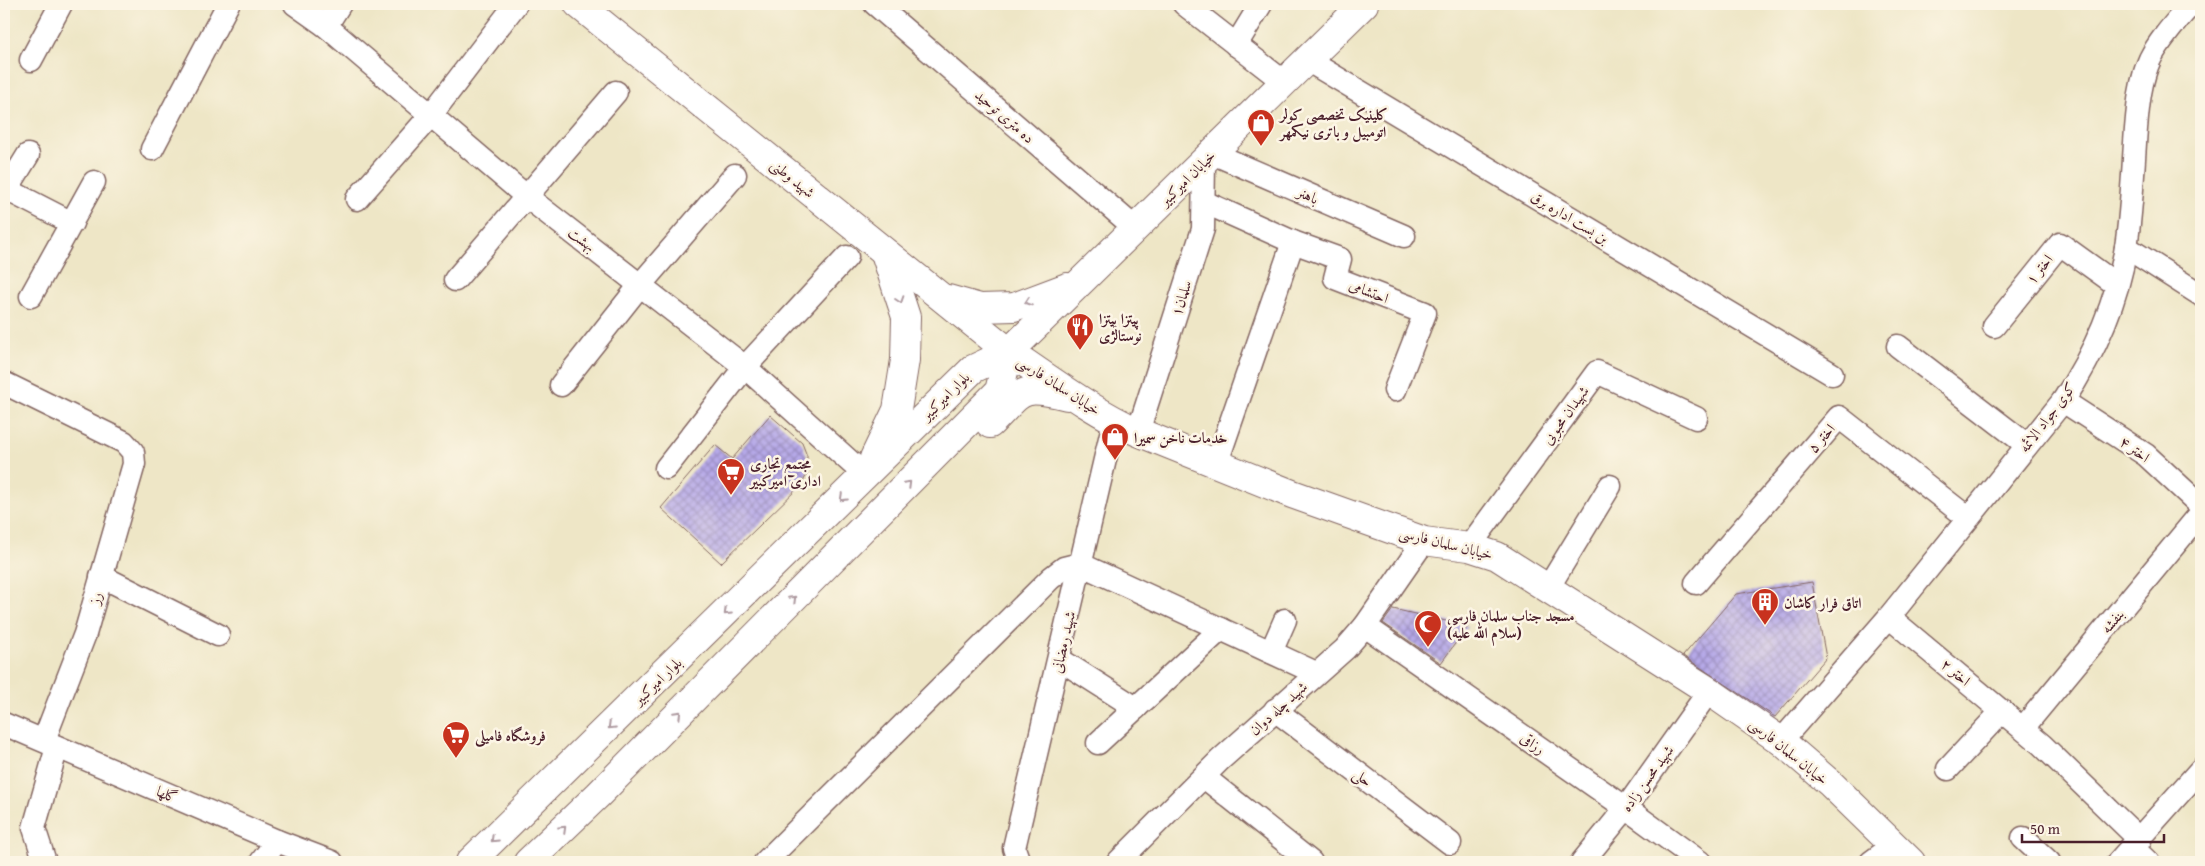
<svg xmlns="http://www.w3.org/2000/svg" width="2205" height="866" font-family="'Gentium Book Plus',Amiri,serif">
<defs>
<pattern id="building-cross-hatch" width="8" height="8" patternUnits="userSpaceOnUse" patternTransform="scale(1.25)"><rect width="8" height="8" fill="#b6a9e8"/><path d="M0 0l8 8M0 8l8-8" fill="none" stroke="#9689bc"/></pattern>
</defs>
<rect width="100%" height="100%" fill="#fcf5e5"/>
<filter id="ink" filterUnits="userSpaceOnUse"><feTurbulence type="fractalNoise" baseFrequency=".02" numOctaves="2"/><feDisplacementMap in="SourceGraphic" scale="10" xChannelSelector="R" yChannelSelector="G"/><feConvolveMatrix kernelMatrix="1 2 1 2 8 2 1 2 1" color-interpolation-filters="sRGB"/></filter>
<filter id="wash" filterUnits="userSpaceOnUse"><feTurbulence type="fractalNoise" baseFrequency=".0096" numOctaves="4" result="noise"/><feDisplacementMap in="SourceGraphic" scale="20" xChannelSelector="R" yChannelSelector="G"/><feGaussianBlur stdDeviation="1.12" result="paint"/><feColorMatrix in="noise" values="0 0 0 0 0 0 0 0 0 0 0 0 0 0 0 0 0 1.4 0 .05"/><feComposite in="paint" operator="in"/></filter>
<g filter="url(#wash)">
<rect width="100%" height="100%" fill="#eee6c6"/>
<g id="blocks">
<g fill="url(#building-cross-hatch)">
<path d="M770,415L802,443L807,456V474L802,484L721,563L661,508L715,445L732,459Z"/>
<path d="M1812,582L1826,658L1775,717L1683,656L1736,594Z"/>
<path d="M1393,609L1468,626L1441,663L1383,623Z"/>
</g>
</g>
</g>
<g filter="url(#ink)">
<use href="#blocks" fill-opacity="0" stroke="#836561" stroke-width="1"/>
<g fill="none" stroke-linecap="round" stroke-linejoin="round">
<defs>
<g id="minor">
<path d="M295,4L326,26L527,197L745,367L866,476"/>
<path d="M875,4L1135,228"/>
<path d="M1184,4L1284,82"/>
<path d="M326,26L340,4"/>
<path d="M1236,45L1261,4"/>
<path d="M31,60L61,4"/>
<path d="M1307,60L1832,374"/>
<path d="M152,149L228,4"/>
<path d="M1212,153L1404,236"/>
<path d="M4,188L72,223"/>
<path d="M4,194L28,155"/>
<path d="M357,199L431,115L516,4"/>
<path d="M1204,202L1293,242L1340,259L1335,278L1425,313L1395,390"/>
<path d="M2126,247L2201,295"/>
<path d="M455,280L616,92"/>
<path d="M31,296L94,182"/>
<path d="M1994,326L2060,244L2117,285"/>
<path d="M1898,346L2027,445"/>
<path d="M4,383L124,442L133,452L134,464L85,634L44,740"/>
<path d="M561,385L641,284L735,175"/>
<path d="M2063,401L2146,455L2201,506"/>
<path d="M1138,432L1203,229L1204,161"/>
<path d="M1217,462L1293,242"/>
<path d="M666,468L745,367L847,257"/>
<path d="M1469,547L1597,372L1696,418"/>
<path d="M101,576L218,635"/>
<path d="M1696,583L1839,417L1968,518"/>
<path d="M1548,588L1610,486"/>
<path d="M1889,617L2042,745L2140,840"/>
<path d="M1365,626L1626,808L1700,862"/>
<path d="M1271,652L1285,620"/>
<path d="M1059,659L1136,708"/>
<path d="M1275,710L1450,843"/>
<path d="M4,724L277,841L332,862"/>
<path d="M2023,728L2201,513"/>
<path d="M1781,741L1889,617L2063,401C2094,354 2117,303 2126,247C2132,209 2133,168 2136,129C2138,106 2140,81 2150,59C2160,39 2177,21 2191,4"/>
<path d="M1098,743L1221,629"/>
<path d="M1948,769L2002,711"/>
<path d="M1204,777L1311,862"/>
<path d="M2023,838L2049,862"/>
<path d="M2132,847L2148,862"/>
<path d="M45,862L34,828L57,747"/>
<path d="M261,862L277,841"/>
<path d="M765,862L1051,578L1064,568L1080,564L1316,673"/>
<path d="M1019,862L1014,848L1114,421"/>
<path d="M1118,862L1220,760L1345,649L1365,626L1424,541"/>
<path d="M1582,862L1626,808L1709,691"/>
<path d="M1871,862L1894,845"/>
<path d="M2118,862L2201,769"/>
</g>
<g id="major">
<path d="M578,4L1009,352C1051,380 1092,411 1138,432L1292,494L1424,541L1469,547L1497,556L1709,691L1781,741L1831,784L1911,862"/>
<path d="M948,299L980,308L1014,307L1067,287"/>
<path d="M990,424C1024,391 1018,384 1067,396"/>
<path d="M874,458L897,410L905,360L906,317L885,253"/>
<path d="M470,862L973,369L1009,352L1364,4"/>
<path d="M528,862L598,795L999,391L1009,352"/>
</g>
</defs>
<use href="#minor" stroke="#836561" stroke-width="25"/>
<use href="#major" stroke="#836561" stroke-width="30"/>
<use href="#minor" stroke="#fff" stroke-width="22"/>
<use href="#major" stroke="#fff" stroke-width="28"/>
</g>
<defs><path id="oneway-chevron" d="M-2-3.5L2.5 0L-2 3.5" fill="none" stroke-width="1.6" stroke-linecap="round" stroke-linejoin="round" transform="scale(1.25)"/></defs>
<g stroke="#ae9aa0">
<use href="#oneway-chevron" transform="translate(900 300) rotate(72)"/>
<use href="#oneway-chevron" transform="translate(1028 302) rotate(161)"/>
<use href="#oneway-chevron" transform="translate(908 484) rotate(-45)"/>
<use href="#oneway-chevron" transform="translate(843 498) rotate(136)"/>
<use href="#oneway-chevron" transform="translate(793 599) rotate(-45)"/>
<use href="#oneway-chevron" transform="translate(727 612) rotate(136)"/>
<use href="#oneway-chevron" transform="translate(678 714) rotate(-45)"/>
<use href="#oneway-chevron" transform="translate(611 726) rotate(136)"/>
<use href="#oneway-chevron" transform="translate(563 829) rotate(-44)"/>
<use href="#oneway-chevron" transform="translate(494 839) rotate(136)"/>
</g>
</g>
<defs>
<symbol id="shop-pin" viewBox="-11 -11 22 30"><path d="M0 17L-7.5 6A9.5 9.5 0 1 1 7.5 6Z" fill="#c8321e" stroke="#fcf5e5"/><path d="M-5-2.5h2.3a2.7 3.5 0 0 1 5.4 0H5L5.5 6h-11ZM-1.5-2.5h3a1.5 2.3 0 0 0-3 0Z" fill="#fff"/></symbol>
<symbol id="restaurant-pin" viewBox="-11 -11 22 30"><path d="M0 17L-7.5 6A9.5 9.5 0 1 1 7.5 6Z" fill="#c8321e" stroke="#fcf5e5"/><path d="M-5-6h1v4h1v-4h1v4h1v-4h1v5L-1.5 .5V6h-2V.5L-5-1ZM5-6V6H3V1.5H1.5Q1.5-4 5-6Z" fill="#fff"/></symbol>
<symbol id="supermarket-pin" viewBox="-11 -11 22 30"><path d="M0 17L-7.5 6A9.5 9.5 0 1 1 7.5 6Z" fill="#c8321e" stroke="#fcf5e5"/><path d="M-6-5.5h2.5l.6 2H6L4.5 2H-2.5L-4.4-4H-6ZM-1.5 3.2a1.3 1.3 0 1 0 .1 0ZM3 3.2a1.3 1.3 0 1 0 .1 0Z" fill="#fff"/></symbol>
<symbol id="building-pin" viewBox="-11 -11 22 30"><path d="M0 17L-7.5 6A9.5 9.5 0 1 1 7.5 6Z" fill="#c8321e" stroke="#fcf5e5"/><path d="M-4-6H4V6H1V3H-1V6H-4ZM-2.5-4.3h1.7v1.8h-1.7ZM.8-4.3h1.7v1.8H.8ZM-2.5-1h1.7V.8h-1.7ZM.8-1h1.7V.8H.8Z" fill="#fff"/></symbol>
<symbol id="mosque-pin" viewBox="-11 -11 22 30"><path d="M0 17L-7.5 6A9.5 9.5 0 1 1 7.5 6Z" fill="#c8321e" stroke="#fcf5e5"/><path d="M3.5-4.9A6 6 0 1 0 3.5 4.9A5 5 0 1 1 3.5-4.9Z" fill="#fff"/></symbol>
</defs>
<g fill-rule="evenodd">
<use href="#shop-pin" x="1245" y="107" width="32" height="43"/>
<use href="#restaurant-pin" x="1064" y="311" width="32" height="43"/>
<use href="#shop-pin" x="1099" y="421" width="32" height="43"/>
<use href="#supermarket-pin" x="715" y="456" width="32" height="43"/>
<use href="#building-pin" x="1749" y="586" width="32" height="43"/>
<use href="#mosque-pin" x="1412" y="608" width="32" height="43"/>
<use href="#supermarket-pin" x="440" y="719" width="32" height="43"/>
</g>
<g text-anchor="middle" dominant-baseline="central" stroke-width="5" stroke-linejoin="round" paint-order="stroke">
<g font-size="15" font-weight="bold" fill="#4a1f2b" stroke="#fcf5e5" text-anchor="start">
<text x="1280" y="114">کلینیک تخصصی کولر<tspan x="1280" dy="17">اتومبیل و باتری نیکمهر</tspan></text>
<text x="1099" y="318">پیتزا پیتزا<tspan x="1099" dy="17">نوستالژی</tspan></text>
<text x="1134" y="437">خدمات ناخن سمیرا</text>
<text x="750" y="463">مجتمع تجاری<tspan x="750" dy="17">اداری امیرکبیر</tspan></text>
<text x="1784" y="602">اتاق فرار کاشان</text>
<text x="1447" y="615">مسجد جناب سلمان فارسی<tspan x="1447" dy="17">(سلام الله علیه)</tspan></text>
<text x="475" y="735">فروشگاه فامیلی</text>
</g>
<g font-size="15" fill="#4a1f2b" stroke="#fcf5e5">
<text transform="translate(1005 116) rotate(41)">ده متری توحید</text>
<text transform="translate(793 178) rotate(39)">شهید وطنی</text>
<text transform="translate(1187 178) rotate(-45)">خیابان امیرکبیر</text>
<text transform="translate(1308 195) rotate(24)">باهنر</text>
<text transform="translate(1570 217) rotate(31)">بن بست اداره برق</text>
<text transform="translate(582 239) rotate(37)">بهشت</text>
<text transform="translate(2039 269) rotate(-51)">اختر ۱</text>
<text transform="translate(1369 291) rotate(22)">احتشامی</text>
<text transform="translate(1181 298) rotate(-72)">سلمان۱</text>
<text transform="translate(1059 385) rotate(33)">خیابان سلمان فارسی</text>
<text transform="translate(945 396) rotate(-45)">بلوار امیرکبیر</text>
<text transform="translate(1565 415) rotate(-54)">شهیدان محبوبی</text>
<text transform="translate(2047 417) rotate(-53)">کوی جواد الائمه</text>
<text transform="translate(1821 438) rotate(-49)">اختر ۵</text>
<text transform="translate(2135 449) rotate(36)">اختر ۴</text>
<text transform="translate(1446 543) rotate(14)">خیابان سلمان فارسی</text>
<text transform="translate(95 598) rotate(-75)">رز</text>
<text transform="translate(2112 621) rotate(-50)">بنفشه</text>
<text transform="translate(1063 642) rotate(-77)">شهید رمضانی</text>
<text transform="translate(1956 672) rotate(40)">اختر ۲</text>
<text transform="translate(657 681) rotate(-44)">بلوار امیرکبیر</text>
<text transform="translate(1278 708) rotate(-42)">شهید چله دوان</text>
<text transform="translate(1533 743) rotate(35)">رزاقی</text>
<text transform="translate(1789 751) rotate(39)">خیابان سلمان فارسی</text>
<text transform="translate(1363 777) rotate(37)">حلی</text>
<text transform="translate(1647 778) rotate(-54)">شهید محسن زاده</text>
<text transform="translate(167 794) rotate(23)">گلها</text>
</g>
</g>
<rect width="2205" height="866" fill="none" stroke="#fcf5e5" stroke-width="20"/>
<path d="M2022 834v8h142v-8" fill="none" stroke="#4a1f2b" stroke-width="2.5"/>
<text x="2030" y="834" font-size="15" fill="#4a1f2b" stroke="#fcf5e5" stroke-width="4" paint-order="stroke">50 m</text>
</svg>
